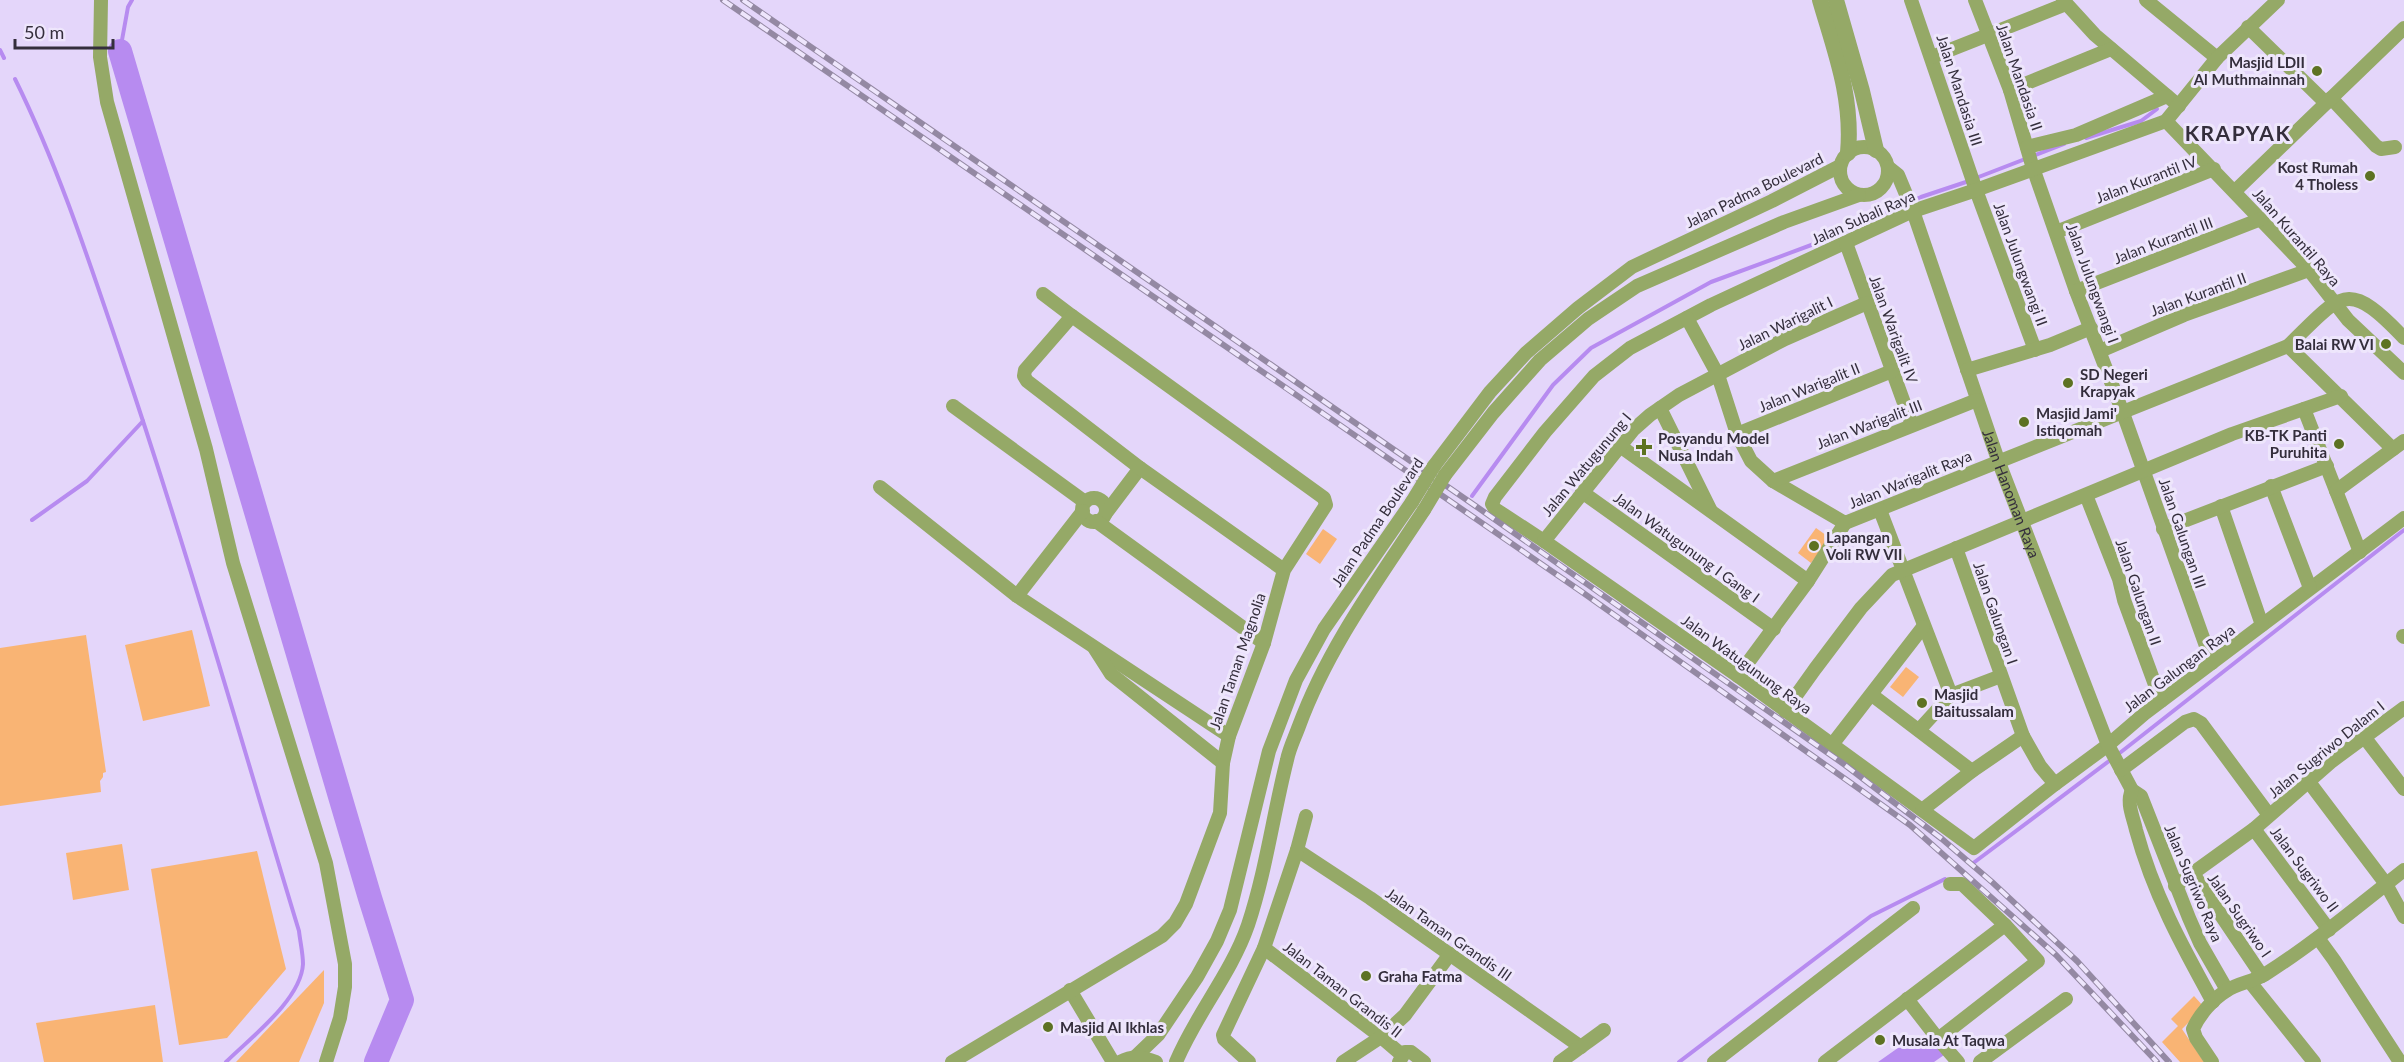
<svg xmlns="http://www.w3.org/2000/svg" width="2404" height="1062" font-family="Lato,sans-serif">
<rect width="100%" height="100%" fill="#e4d6fa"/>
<g fill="#f9b474">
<path d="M1816,528L1830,538L1811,563L1798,553Z"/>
<path d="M1323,529L1337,539L1320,564L1306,554Z"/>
<path d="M192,630L210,706L143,721L125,645Z"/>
<path d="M86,635L106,772L103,773V777L100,781L101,792L0,806V648Z"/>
<path d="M1906,667L1919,677L1903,697L1890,687Z"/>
<path d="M122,844L129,890L73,900L66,853Z"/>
<path d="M257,851L286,969L227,1038L179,1045L151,869Z"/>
<path d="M324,970V1003L299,1062H236Z"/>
<path d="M2194,996L2204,1007L2182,1029L2204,1062H2180L2162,1042L2178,1026L2171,1019Z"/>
<path d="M155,1005L163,1062H44L36,1023Z"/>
</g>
<path fill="#b78bf0" d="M1915,1036L1921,1045L1931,1038L1944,1055L1934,1062H1878Z"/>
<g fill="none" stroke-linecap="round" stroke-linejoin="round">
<g stroke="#b78bf0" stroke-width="4">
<path d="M0,50L4,58"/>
<path d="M120,51L128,7L132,0"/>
<path d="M15,79C59,168 90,264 122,358C186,547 241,740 299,931C300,941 303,953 303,964C301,1000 250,1038 226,1062"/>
<path d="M2086,138L2141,121L2157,109"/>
<path d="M1976,178L2064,144"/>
<path d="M1472,496L1553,385L1591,348L1711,282L1814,244L1921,197L1969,181"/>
<path d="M32,520L87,481L143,421"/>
<path d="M1972,864L2121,752L2404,530"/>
<path d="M1679,1062L1871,916L1945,879"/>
</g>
<path stroke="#b78bf0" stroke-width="24" d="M120,51L370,898L402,1000L376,1062"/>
<g stroke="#95a967" stroke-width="14">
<path d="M101,0L100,57L107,102L206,449L233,563L326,863L345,964V987L340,1018L326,1062"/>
<path d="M1911,0L1976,190L2035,350"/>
<path d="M1975,0L2010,90L2032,165L2076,291L2123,413L2212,663"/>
<path d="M2063,0L2095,35L2179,106"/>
<path d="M2146,0L2217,58"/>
<path d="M2278,0L2217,58L2166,121L1976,190L1913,211L1711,305L1630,348L1594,376L1545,432L1495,497L1492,504L1495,509L1544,541L1738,676L1974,848L2055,784L2108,745L2144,714L2404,518"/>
<path d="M2248,27L2326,103"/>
<path d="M1932,57L2066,4"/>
<path d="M2010,90L2111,49"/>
<path d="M2331,98L2376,146L2381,149L2395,147"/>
<path d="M2166,121L2309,270L2348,320L2404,373"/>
<circle cx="1864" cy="171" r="24"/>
<path d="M2027,147L2076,135L2167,96"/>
<path id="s1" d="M1888,167L1898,175L1913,211L1998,460L2108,745L2132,790L2141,796L2189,918L2200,943L2227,990"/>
<path d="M2235,191L2404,28"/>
<path d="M2056,232L2214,169"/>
<path d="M1846,243L1912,425"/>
<path d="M2076,291L2261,219"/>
<path d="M1043,294L1072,316"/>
<path d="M1687,318L1718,375L1737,434L1751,461L1773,481L1845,523L2288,346C2342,294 2346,277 2404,338"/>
<path d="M2288,346L2393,449"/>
<path d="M2100,351L2184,315L2309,270"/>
<path d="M1967,370L2050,345L2091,328"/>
<path d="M953,406L1085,502"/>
<path d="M1660,408L1710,509"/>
<path d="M2304,409L2360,552"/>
<path d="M1737,434L1892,371"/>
<path d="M1620,446L1808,581"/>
<path d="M1434,466L1490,392L1526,353L1578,308L1632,267L1772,201L1840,166"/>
<path d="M1445,475L1493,413L1540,360L1588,319L1637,286L1784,222L1859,195"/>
<path d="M1773,481L1977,400"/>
<path d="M2271,486L2310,588"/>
<path d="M880,487L1017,596L1229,736"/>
<path d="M2336,491L2404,441"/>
<path d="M1582,492L1774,629"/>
<path d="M2086,495L2119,579L2124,600L2161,701"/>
<circle cx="1094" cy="510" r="12"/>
<path d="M2221,506L2262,625"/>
<path d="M1880,510L1951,695"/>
<path d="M1106,513L1140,468"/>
<path d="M1096,521L1264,643"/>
<path d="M2163,529L2327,466"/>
<path d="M1544,541L1633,430L1650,415L1679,395L1785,339L1867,303"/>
<path d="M1956,548L2023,736L2040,766L2055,784"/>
<path d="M1017,596L1083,511"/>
<path d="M2403,636L2404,637"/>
<path d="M1095,649L1111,674L1223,763"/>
<path d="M1738,676L1808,581L1845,523"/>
<path d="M1872,695L1972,771"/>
<path d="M1785,711L1815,669L1861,608L1892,575L2232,434L2341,396"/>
<path d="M1919,730L1951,695L2001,676"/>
<path d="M2365,738L2404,789"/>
<path d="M1831,746L1923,627"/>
<path d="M2121,770L2185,722L2194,719L2201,723L2269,815"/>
<path d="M2309,782L2386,884L2404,917"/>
<path d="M2132,790C2126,803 2133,816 2136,830C2153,893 2182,946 2213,1002"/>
<path d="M1922,810L1972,771L2023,736"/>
<path d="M2254,829L2329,930"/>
<path d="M1297,850L1370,898L1581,1047"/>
<path d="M2192,872L2262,976"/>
<path d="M1950,884H1962L2005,925L2038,961L1938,1039L1958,1062"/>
<path d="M2175,886L2254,829L2332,761L2404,708"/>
<path d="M2318,938L2334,960L2400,1062"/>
<path d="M1264,948L1381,1037L1402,1055"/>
<path d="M2250,982L2314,1062"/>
<path d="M1070,990L1113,1062"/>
<path d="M1907,999L1938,1039"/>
<path d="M1135,1057L1158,1035L1197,977L1217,941L1230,910L1269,751L1296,680L1324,629L1412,502"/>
<path d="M952,1062L1162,936L1175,923L1186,904L1220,813L1223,763L1229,736L1264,643L1284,570L1326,505L1324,498L1072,316L1025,370L1024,376L1027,381L1140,468L1284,570"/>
<path d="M1120,1062C1133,1055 1143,1057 1156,1062"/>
<path d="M1176,1062C1196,1014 1231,974 1248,925C1266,871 1273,815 1287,760C1289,749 1295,737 1299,726C1328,647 1378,580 1424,510"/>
<path d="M1249,1062L1224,1039L1223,1035L1264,948L1297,850L1306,816"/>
<path d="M1343,1062L1381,1037L1405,1015L1450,954"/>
<path d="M1399,1062L1405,1052H1411L1424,1062"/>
<path d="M1560,1062L1604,1030"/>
<path d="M1714,1062L1913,908"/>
<path d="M1825,1062L2005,925"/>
<path d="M1980,1062L2066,999"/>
<path d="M2212,1062L2196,1038L2193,1029C2199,1015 2213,999 2226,991C2237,983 2252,982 2264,975C2313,944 2358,906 2404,870"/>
</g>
<g stroke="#95a967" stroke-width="16">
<path d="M1820,0C1835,52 1853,97 1848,153"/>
<path d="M1836,0L1862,91L1876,150"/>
</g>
<defs>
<g id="rail">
<path d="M723,0L1582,592L1910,825L2056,955L2157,1062"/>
<path d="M743,0L1477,507L1845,765L1942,839L1992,882L2077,961L2169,1062"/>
</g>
</defs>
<use href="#rail" stroke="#9489a3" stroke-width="6"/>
<use href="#rail" stroke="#eee6fc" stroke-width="4" stroke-dasharray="11" stroke-linecap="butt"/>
<g stroke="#95a967" stroke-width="14">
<path d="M1412,502L1434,466"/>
<path d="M1424,510L1445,475"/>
</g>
</g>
<g fill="#5d7222" stroke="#eee6fc" stroke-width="2">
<circle cx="2317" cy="71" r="6"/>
<circle cx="2370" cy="176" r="6"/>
<circle cx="2386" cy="344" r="6"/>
<circle cx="2068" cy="383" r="6"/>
<circle cx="2024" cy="422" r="6"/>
<circle cx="2339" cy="444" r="6"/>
<path d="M1641 438h6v6h6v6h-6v6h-6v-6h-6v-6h6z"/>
<circle cx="1814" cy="546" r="6"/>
<circle cx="1922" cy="703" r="6"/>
<circle cx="1366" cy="976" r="6"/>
<circle cx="1048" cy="1027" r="6"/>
<circle cx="1880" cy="1040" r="6"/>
</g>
<g text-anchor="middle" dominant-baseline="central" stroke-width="6" stroke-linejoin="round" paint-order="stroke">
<g font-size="15" font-weight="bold" fill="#342e3c" stroke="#eee6fc" text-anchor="start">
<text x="2305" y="62" text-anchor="end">Masjid LDII<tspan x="2305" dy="17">Al Muthmainnah</tspan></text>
<text x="2358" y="167" text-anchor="end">Kost Rumah<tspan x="2358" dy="17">4 Tholess</tspan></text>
<text x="2374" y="344" text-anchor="end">Balai RW VI</text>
<text x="2080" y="374">SD Negeri<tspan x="2080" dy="17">Krapyak</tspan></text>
<text x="2036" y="413">Masjid Jami'<tspan x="2036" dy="17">Istiqomah</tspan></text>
<text x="2327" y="435" text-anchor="end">KB-TK Panti<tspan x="2327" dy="17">Puruhita</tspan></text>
<text x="1658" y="438">Posyandu Model<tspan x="1658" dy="17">Nusa Indah</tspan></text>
<text x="1826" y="537">Lapangan<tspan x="1826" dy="17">Voli RW VII</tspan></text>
<text x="1934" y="694">Masjid<tspan x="1934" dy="17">Baitussalam</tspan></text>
<text x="1378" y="976">Graha Fatma</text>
<text x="1060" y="1027">Masjid Al Ikhlas</text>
<text x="1892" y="1040">Musala At Taqwa</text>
</g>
<g font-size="15" fill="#342e3c" stroke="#eee6fc">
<text transform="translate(2020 77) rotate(71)">Jalan Mandasia II</text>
<text transform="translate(1960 90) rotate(72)">Jalan Mandasia III</text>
<text transform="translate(2146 179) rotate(-21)">Jalan Kurantil IV</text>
<text transform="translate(1754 190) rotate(-26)">Jalan Padma Boulevard</text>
<text transform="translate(1863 217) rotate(-24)">Jalan Subali Raya</text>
<text transform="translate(2297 237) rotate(49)">Jalan Kurantil Raya</text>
<text transform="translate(2163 240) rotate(-21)">Jalan Kurantil III</text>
<text transform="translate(2021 264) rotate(70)">Jalan Julungwangi II</text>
<text transform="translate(2093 283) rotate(70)">Jalan Julungwangi I</text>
<text transform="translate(2198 294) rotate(-20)">Jalan Kurantil II</text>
<text transform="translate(1785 323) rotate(-26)">Jalan Warigalit I</text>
<text transform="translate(1894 329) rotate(70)">Jalan Warigalit IV</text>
<text transform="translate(1809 387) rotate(-22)">Jalan Warigalit II</text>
<text transform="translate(1869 424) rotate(-21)">Jalan Warigalit III</text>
<text transform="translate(1586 464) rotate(-50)">Jalan Watugunung I</text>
<text transform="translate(1910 479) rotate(-22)">Jalan Warigalit Raya</text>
<text stroke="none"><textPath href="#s1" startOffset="351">Jalan Hanoman Raya</textPath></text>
<text transform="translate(1377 522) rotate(-56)">Jalan Padma Boulevard</text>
<text transform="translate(2183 533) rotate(71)">Jalan Galungan III</text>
<text transform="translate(1687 547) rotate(36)">Jalan Watugunung I Gang I</text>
<text transform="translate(2139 592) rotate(71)">Jalan Galungan II</text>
<text transform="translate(1996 613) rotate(71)">Jalan Galungan I</text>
<text transform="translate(1237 661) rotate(-71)">Jalan Taman Magnolia</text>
<text transform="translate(1747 664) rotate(36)">Jalan Watugunung Raya</text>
<text transform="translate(2179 668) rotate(-37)">Jalan Galungan Raya</text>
<text transform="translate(2326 749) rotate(-39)">Jalan Sugriwo Dalam I</text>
<text transform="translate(2305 869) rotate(53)">Jalan Sugriwo II</text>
<text transform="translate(2194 883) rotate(67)">Jalan Sugriwo Raya</text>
<text transform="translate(2240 915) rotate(55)">Jalan Sugriwo I</text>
<text transform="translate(1449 934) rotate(35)">Jalan Taman Grandis III</text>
<text transform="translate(1343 989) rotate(38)">Jalan Taman Grandis II</text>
</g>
<g font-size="21" font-weight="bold" letter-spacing="1.5" fill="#342e3c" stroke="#eee6fc">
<text x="2238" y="132">KRAPYAK</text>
</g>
</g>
<path d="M15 39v9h98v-9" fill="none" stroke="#342e3c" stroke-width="3"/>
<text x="24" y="39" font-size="18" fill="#342e3c" stroke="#eee6fc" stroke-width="4.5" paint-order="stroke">50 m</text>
</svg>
